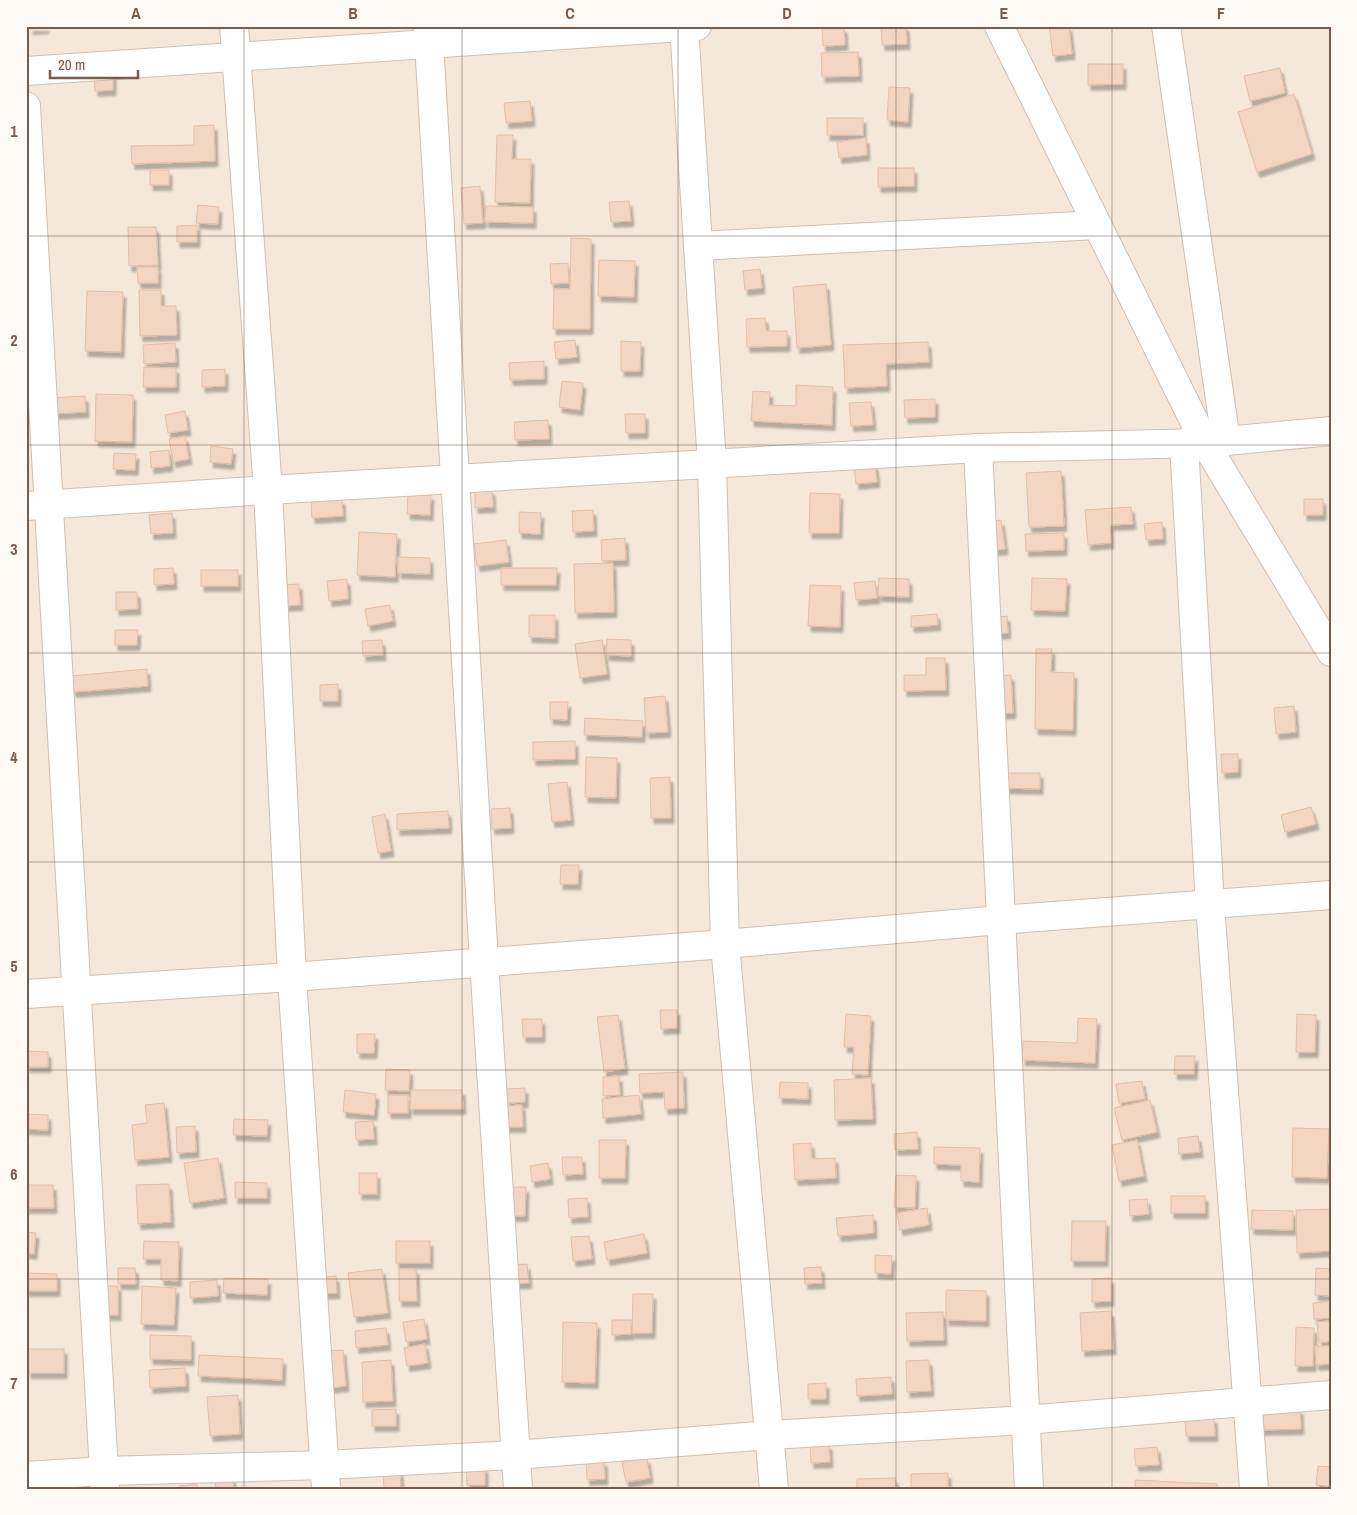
<svg xmlns="http://www.w3.org/2000/svg" width="1357" height="1515" font-family="'Archivo Narrow',sans-serif">
<defs>
<filter id="shadow"><feDropShadow dx="3" dy="5.5" stdDeviation="1" flood-color="#0004"/></filter>
</defs>
<rect width="100%" height="100%" fill="#fdf6ec"/>
<rect fill="#f5e8da" x="26" y="26" width="1305" height="1463"/>
<g fill="#f3d5c3" stroke="#e6bba3" filter="url(#shadow)">
<path d="M30,26H46V28L30,29Z"/>
<path d="M881,26H906L907,44L882,45Z"/>
<path d="M1049,26H1069L1072,54L1053,56Z"/>
<path d="M844,27L845,45L823,46L822,28Z"/>
<path d="M858,52L859,76L822,77L821,53Z"/>
<path d="M1088,64H1123V84L1088,85Z"/>
<path d="M1280,68L1285,93L1250,101L1244,76Z"/>
<path d="M94,71H113V90L95,91Z"/>
<path d="M889,87L910,88L908,122L887,120Z"/>
<path d="M1294,94L1312,154L1257,172L1238,112Z"/>
<path d="M530,101L532,121L506,123L504,103Z"/>
<rect x="827" y="118" width="36" height="17"/>
<path d="M214,125L215,161L132,164L131,146L194,145V126Z"/>
<path d="M497,135H513L512,159H531L530,203L495,202Z"/>
<path d="M866,138L867,155L839,158L837,142Z"/>
<path d="M878,168H914V186L878,187Z"/>
<rect x="150" y="170" width="19" height="15"/>
<path d="M480,186L483,223L464,224L461,188Z"/>
<path d="M629,201L631,221L611,222L609,202Z"/>
<path d="M198,205L219,207L218,224L196,223Z"/>
<path d="M486,206L533,207V223L485,222Z"/>
<path d="M197,225V242H177V226Z"/>
<path d="M128,227H156L158,265L129,266Z"/>
<path d="M571,238L591,239L590,329H553L554,289H570Z"/>
<path d="M599,260L635,261L634,297L598,296Z"/>
<path d="M568,263L569,283L551,284L550,264Z"/>
<path d="M137,267H158V283H138Z"/>
<path d="M760,269L762,288L745,290L743,271Z"/>
<path d="M826,284L831,345L797,348L793,287Z"/>
<path d="M139,290H161V306H176L177,335L140,336Z"/>
<path d="M87,291L123,292L121,352L85,351Z"/>
<path d="M765,318L766,331H787V346L747,347L746,319Z"/>
<path d="M575,340L577,357L556,359L554,342Z"/>
<path d="M621,341L641,342L640,371H621Z"/>
<path d="M928,342L929,362L886,364L887,386L845,388L843,345Z"/>
<path d="M175,343L176,362L144,364L143,345Z"/>
<path d="M544,361V379L510,380L509,363Z"/>
<path d="M144,367L176,368V387H143Z"/>
<path d="M225,369V386L202,387V370Z"/>
<path d="M562,381L583,383L580,410L559,407Z"/>
<path d="M796,385L833,387L832,425L751,421L753,391L770,392L769,405L796,406Z"/>
<path d="M96,394L133,395L132,442L95,441Z"/>
<path d="M85,396L86,412L51,414L50,398Z"/>
<path d="M935,399V417L905,418L904,400Z"/>
<path d="M871,402L873,425L851,426L849,403Z"/>
<path d="M185,411L188,430L168,433L165,415Z"/>
<path d="M625,414H645V433H626Z"/>
<path d="M548,420L549,439L515,440L514,422Z"/>
<path d="M185,436L189,459L173,462L169,439Z"/>
<path d="M211,446L233,449L231,464L210,462Z"/>
<path d="M169,450L170,466L151,468L150,452Z"/>
<path d="M114,453L136,454L135,470L113,469Z"/>
<path d="M875,464L877,482L856,484L854,466Z"/>
<path d="M1061,471L1064,526L1029,527L1026,473Z"/>
<path d="M492,490L493,507L475,508V491Z"/>
<path d="M408,493L431,495L430,515L407,514Z"/>
<path d="M810,493L840,494L839,533H809Z"/>
<path d="M342,499L343,516L312,518L311,502Z"/>
<rect x="1304" y="499" width="19" height="16"/>
<path d="M1131,507L1133,524L1110,525L1111,543L1088,545L1085,510Z"/>
<path d="M593,510L594,531L573,532L572,511Z"/>
<path d="M519,512L541,513L540,534L519,533Z"/>
<path d="M172,513L173,533L151,534L149,515Z"/>
<path d="M1001,520L1005,549L986,551L982,522Z"/>
<path d="M1162,522L1163,539L1146,540L1144,524Z"/>
<path d="M359,532L397,534L395,577L357,575Z"/>
<path d="M1064,533V550L1026,551L1025,534Z"/>
<path d="M625,538L626,560L602,561L601,540Z"/>
<path d="M506,540L509,562L477,566L474,544Z"/>
<path d="M398,557L430,558V574L398,573Z"/>
<path d="M613,563L614,612L575,613L574,564Z"/>
<path d="M173,568L174,584L154,585V569Z"/>
<path d="M501,568H557L556,585H501Z"/>
<rect x="201" y="570" width="37" height="16"/>
<path d="M879,578L909,579V597L878,596Z"/>
<path d="M1032,578L1067,579L1065,611L1031,610Z"/>
<path d="M347,579L348,599L329,601L327,581Z"/>
<path d="M875,581L877,598L856,600L854,583Z"/>
<path d="M299,584L300,605L283,606L281,585Z"/>
<path d="M810,585L841,586L840,627L808,626Z"/>
<path d="M116,592H137L138,609L116,610Z"/>
<path d="M390,605L393,621L368,626L365,609Z"/>
<path d="M937,614L938,625L911,627V616Z"/>
<path d="M529,615H555V638L529,637Z"/>
<path d="M1007,616L1008,633L991,634L990,618Z"/>
<path d="M115,630H138L137,645H115Z"/>
<path d="M607,639L631,640V656L606,655Z"/>
<path d="M382,640L383,655L363,656L362,641Z"/>
<path d="M602,640L607,674L580,678L575,644Z"/>
<path d="M1036,649H1052L1051,672L1074,673L1073,730L1035,729Z"/>
<path d="M926,658H945L946,690L904,691V675H926Z"/>
<path d="M147,669L148,686L73,692L71,676Z"/>
<path d="M1011,675L1013,713L996,714L994,676Z"/>
<path d="M338,684V701H320V685Z"/>
<path d="M665,696L668,732L646,733L644,698Z"/>
<path d="M550,702H568L567,720L550,719Z"/>
<path d="M1294,706L1296,732L1276,734L1274,708Z"/>
<path d="M585,718L643,721L642,737L584,735Z"/>
<path d="M575,741V759L533,760V742Z"/>
<path d="M1221,754H1238V772L1222,773Z"/>
<path d="M586,757L617,758L616,798L585,797Z"/>
<path d="M1002,773H1040V789L1002,788Z"/>
<path d="M670,777L671,818H651L650,778Z"/>
<path d="M567,782L571,820L552,822L548,784Z"/>
<path d="M1311,807L1316,824L1285,832L1281,815Z"/>
<path d="M510,808L511,828L492,829L491,809Z"/>
<path d="M448,811L449,828L397,830V814Z"/>
<path d="M385,814L391,851L378,853L372,817Z"/>
<path d="M561,865H579L578,884H560Z"/>
<path d="M660,1010H677V1028L661,1029Z"/>
<path d="M846,1014L871,1016L868,1075L852,1074L854,1047H844Z"/>
<path d="M1297,1014L1316,1015L1315,1052H1296Z"/>
<path d="M618,1015L625,1069L604,1072L597,1017Z"/>
<path d="M1078,1018L1097,1019L1095,1063L1022,1060L1023,1041L1077,1043Z"/>
<path d="M522,1019H542V1037H523Z"/>
<path d="M357,1034H375L374,1053H357Z"/>
<path d="M27,1051L48,1052V1067H27Z"/>
<path d="M1175,1056H1195L1194,1074H1174Z"/>
<path d="M386,1069L410,1070L409,1091L385,1090Z"/>
<path d="M683,1072L684,1108L665,1109L664,1092L640,1093L639,1074Z"/>
<path d="M619,1076L620,1095L603,1096V1077Z"/>
<path d="M871,1078L873,1119L835,1120L834,1080Z"/>
<path d="M1142,1081L1145,1099L1119,1103L1116,1084Z"/>
<path d="M780,1082L808,1083V1099L779,1098Z"/>
<path d="M525,1088V1102L507,1103L506,1089Z"/>
<path d="M345,1090L376,1094L374,1115L343,1112Z"/>
<path d="M411,1090H462L463,1109H410Z"/>
<rect x="388" y="1095" width="20" height="18"/>
<path d="M639,1095L641,1114L603,1118L602,1099Z"/>
<path d="M1150,1100L1157,1132L1122,1140L1114,1108Z"/>
<path d="M164,1103L169,1157L135,1160L132,1125L147,1123L145,1105Z"/>
<path d="M522,1105L523,1127H506L505,1106Z"/>
<path d="M26,1114L48,1115V1130L26,1129Z"/>
<path d="M234,1119L268,1120L267,1136L233,1135Z"/>
<path d="M373,1121L374,1139L356,1140L355,1122Z"/>
<path d="M195,1126L196,1152L177,1153L176,1127Z"/>
<path d="M1293,1128L1329,1129L1327,1178L1292,1177Z"/>
<path d="M917,1132L918,1149L895,1150L894,1134Z"/>
<path d="M1198,1136L1200,1152L1179,1154L1178,1138Z"/>
<path d="M599,1140H626L625,1178H599Z"/>
<path d="M1137,1140L1144,1176L1119,1181L1112,1145Z"/>
<path d="M811,1143L812,1159L835,1158L836,1178L795,1180L793,1144Z"/>
<path d="M934,1147L980,1148L979,1182L961,1181V1165L934,1164Z"/>
<path d="M562,1157H582L583,1174L563,1175Z"/>
<path d="M218,1158L224,1198L190,1203L184,1163Z"/>
<path d="M548,1163L550,1179L532,1182L530,1166Z"/>
<rect x="359" y="1173" width="18" height="21"/>
<path d="M896,1175L916,1176L915,1208L894,1207Z"/>
<path d="M235,1182L267,1183V1198H235Z"/>
<path d="M169,1184L171,1222L138,1224L136,1185Z"/>
<path d="M26,1185H53L54,1208H26Z"/>
<path d="M510,1187H526L525,1216H510Z"/>
<rect x="1171" y="1196" width="34" height="17"/>
<path d="M587,1198L588,1217L569,1218L568,1199Z"/>
<path d="M1147,1199L1149,1214L1130,1216L1129,1200Z"/>
<path d="M927,1208L929,1225L900,1230L897,1213Z"/>
<path d="M1331,1209V1251L1297,1253L1296,1210Z"/>
<path d="M1252,1210L1293,1211V1230L1251,1229Z"/>
<path d="M873,1215L874,1233L838,1236L836,1218Z"/>
<path d="M1072,1221H1106L1105,1261H1071Z"/>
<path d="M26,1232L36,1233L34,1254L26,1253Z"/>
<path d="M644,1234L647,1253L607,1260L604,1242Z"/>
<path d="M589,1236L592,1259L573,1261L571,1237Z"/>
<path d="M144,1241L179,1242L178,1281L161,1280V1259H143Z"/>
<rect x="396" y="1241" width="34" height="22"/>
<path d="M875,1255L892,1256L891,1274L875,1273Z"/>
<path d="M527,1264L529,1283L513,1284L512,1265Z"/>
<path d="M821,1267L822,1283L805,1284L804,1268Z"/>
<path d="M118,1268H135L136,1284H118Z"/>
<path d="M1316,1268L1331,1269V1296L1315,1295Z"/>
<path d="M382,1269L388,1313L354,1317L348,1273Z"/>
<path d="M399,1269H416L417,1301H399Z"/>
<path d="M26,1273L57,1274V1291H26Z"/>
<path d="M336,1276L337,1293L319,1294L317,1278Z"/>
<path d="M224,1278L268,1279L267,1295L223,1293Z"/>
<path d="M1111,1278V1301L1092,1302V1279Z"/>
<path d="M217,1280L218,1296L190,1298V1282Z"/>
<path d="M101,1286H118V1315H102Z"/>
<path d="M142,1286L176,1288L174,1325L141,1324Z"/>
<path d="M946,1290L986,1291V1321L946,1320Z"/>
<path d="M633,1294H653L652,1333H632Z"/>
<path d="M1331,1301V1318L1314,1319L1313,1303Z"/>
<path d="M1111,1311L1113,1349L1082,1351L1080,1313Z"/>
<path d="M943,1312L944,1340L907,1341L906,1313Z"/>
<path d="M424,1319L427,1339L406,1342L403,1322Z"/>
<path d="M612,1320H631V1334L612,1335Z"/>
<path d="M1331,1321V1341L1319,1343L1317,1322Z"/>
<path d="M563,1322L597,1323L595,1383L562,1382Z"/>
<path d="M1296,1327L1314,1328L1313,1366H1295Z"/>
<path d="M386,1328L388,1345L356,1348L355,1331Z"/>
<path d="M150,1335L191,1336V1360L150,1359Z"/>
<path d="M425,1344L428,1363L407,1366L404,1348Z"/>
<path d="M1315,1346H1331V1364L1316,1365Z"/>
<rect x="28" y="1349" width="36" height="24"/>
<path d="M343,1350L346,1386L328,1388L325,1351Z"/>
<path d="M199,1355L283,1359L282,1380L198,1376Z"/>
<path d="M391,1360L393,1401L363,1402L362,1362Z"/>
<path d="M929,1360L931,1391L907,1392L906,1361Z"/>
<path d="M185,1368L186,1386L150,1388L149,1370Z"/>
<path d="M891,1377L892,1394L857,1396L856,1379Z"/>
<path d="M826,1383V1399H808V1384Z"/>
<path d="M238,1395L240,1434L210,1436L207,1397Z"/>
<path d="M396,1409V1426H372V1410Z"/>
<path d="M1300,1409L1301,1429L1260,1430V1411Z"/>
<path d="M1185,1418H1214L1215,1436H1186Z"/>
<path d="M829,1444L830,1462L811,1463L810,1445Z"/>
<path d="M1157,1447L1159,1465L1136,1466L1134,1449Z"/>
<path d="M647,1458L650,1478L626,1482L622,1462Z"/>
<path d="M604,1461L605,1479L587,1480L586,1462Z"/>
<path d="M1318,1466L1331,1467V1486L1316,1485Z"/>
<path d="M466,1467H485V1485H467Z"/>
<path d="M400,1471L401,1489H384L383,1473Z"/>
<path d="M948,1473V1489H911V1474Z"/>
<path d="M232,1475L234,1489H216L215,1477Z"/>
<path d="M895,1478L896,1489H857V1479Z"/>
<path d="M1135,1480L1217,1484V1489H1135Z"/>
<path d="M197,1484V1489H180L179,1486Z"/>
</g>
<g fill="none" stroke-linecap="round" stroke-linejoin="round">
<defs>
<g id="minor">
<path d="M234,26L268,490L292,977L326,1489"/>
<path d="M428,26L484,961L518,1489"/>
<path d="M684,26L712,464L725,944L774,1489"/>
<path d="M999,26L1205,443L1331,652"/>
<path d="M1166,26L1226,441"/>
<path d="M26,71L697,26"/>
<path d="M26,106L105,1489"/>
<path d="M698,246L1097,225"/>
<path d="M1184,443L1210,905L1254,1489"/>
<path d="M978,448L1029,1489"/>
<path d="M26,506L268,490L978,448L1205,443L1331,431"/>
<path d="M26,1476L104,1471L325,1465L515,1455L770,1435L1025,1420L1331,1395"/>
</g>
<path id="tertiary" d="M26,994L292,977L725,944L1000,920L1331,895"/>
</defs>
<use href="#minor" stroke="#d1beb0" stroke-width="30"/>
<use href="#tertiary" stroke="#d1beb0" stroke-width="30"/>
<use href="#minor" stroke="#fff" stroke-width="28"/>
<use href="#tertiary" stroke="#fff" stroke-width="28"/>
</g>
<path fill="none" stroke="#7a5c4d" stroke-width="1" stroke-opacity="0.55" d="M244,26V1489M462,26V1489M678,26V1489M896,26V1489M1112,26V1489M26,236H1331M26,445H1331M26,653H1331M26,862H1331M26,1070H1331M26,1279H1331"/>
<rect width="1357" height="1515" fill="none" stroke="#fffaf3" stroke-width="55"/>
<path d="M50 70v8h88v-8" fill="none" stroke="#7a5c4d" stroke-width="2.5"/>
<text x="58" y="70" font-size="15" fill="#7a5c4d" stroke="#fffaf3" stroke-width="4" paint-order="stroke">20 m</text>
<rect x="28" y="28" width="1302" height="1460" fill="none" stroke="#7a5c4d" stroke-width="2"/>
<g font-size="16" text-anchor="middle" font-weight="bold" fill="#7a5c4d">
<text x="136" y="19">A</text>
<text x="353" y="19">B</text>
<text x="570" y="19">C</text>
<text x="787" y="19">D</text>
<text x="1004" y="19">E</text>
<text x="1221" y="19">F</text>
<text x="14" y="137">1</text>
<text x="14" y="346">2</text>
<text x="14" y="555">3</text>
<text x="14" y="763">4</text>
<text x="14" y="972">5</text>
<text x="14" y="1180">6</text>
<text x="14" y="1389">7</text>
</g>
</svg>
